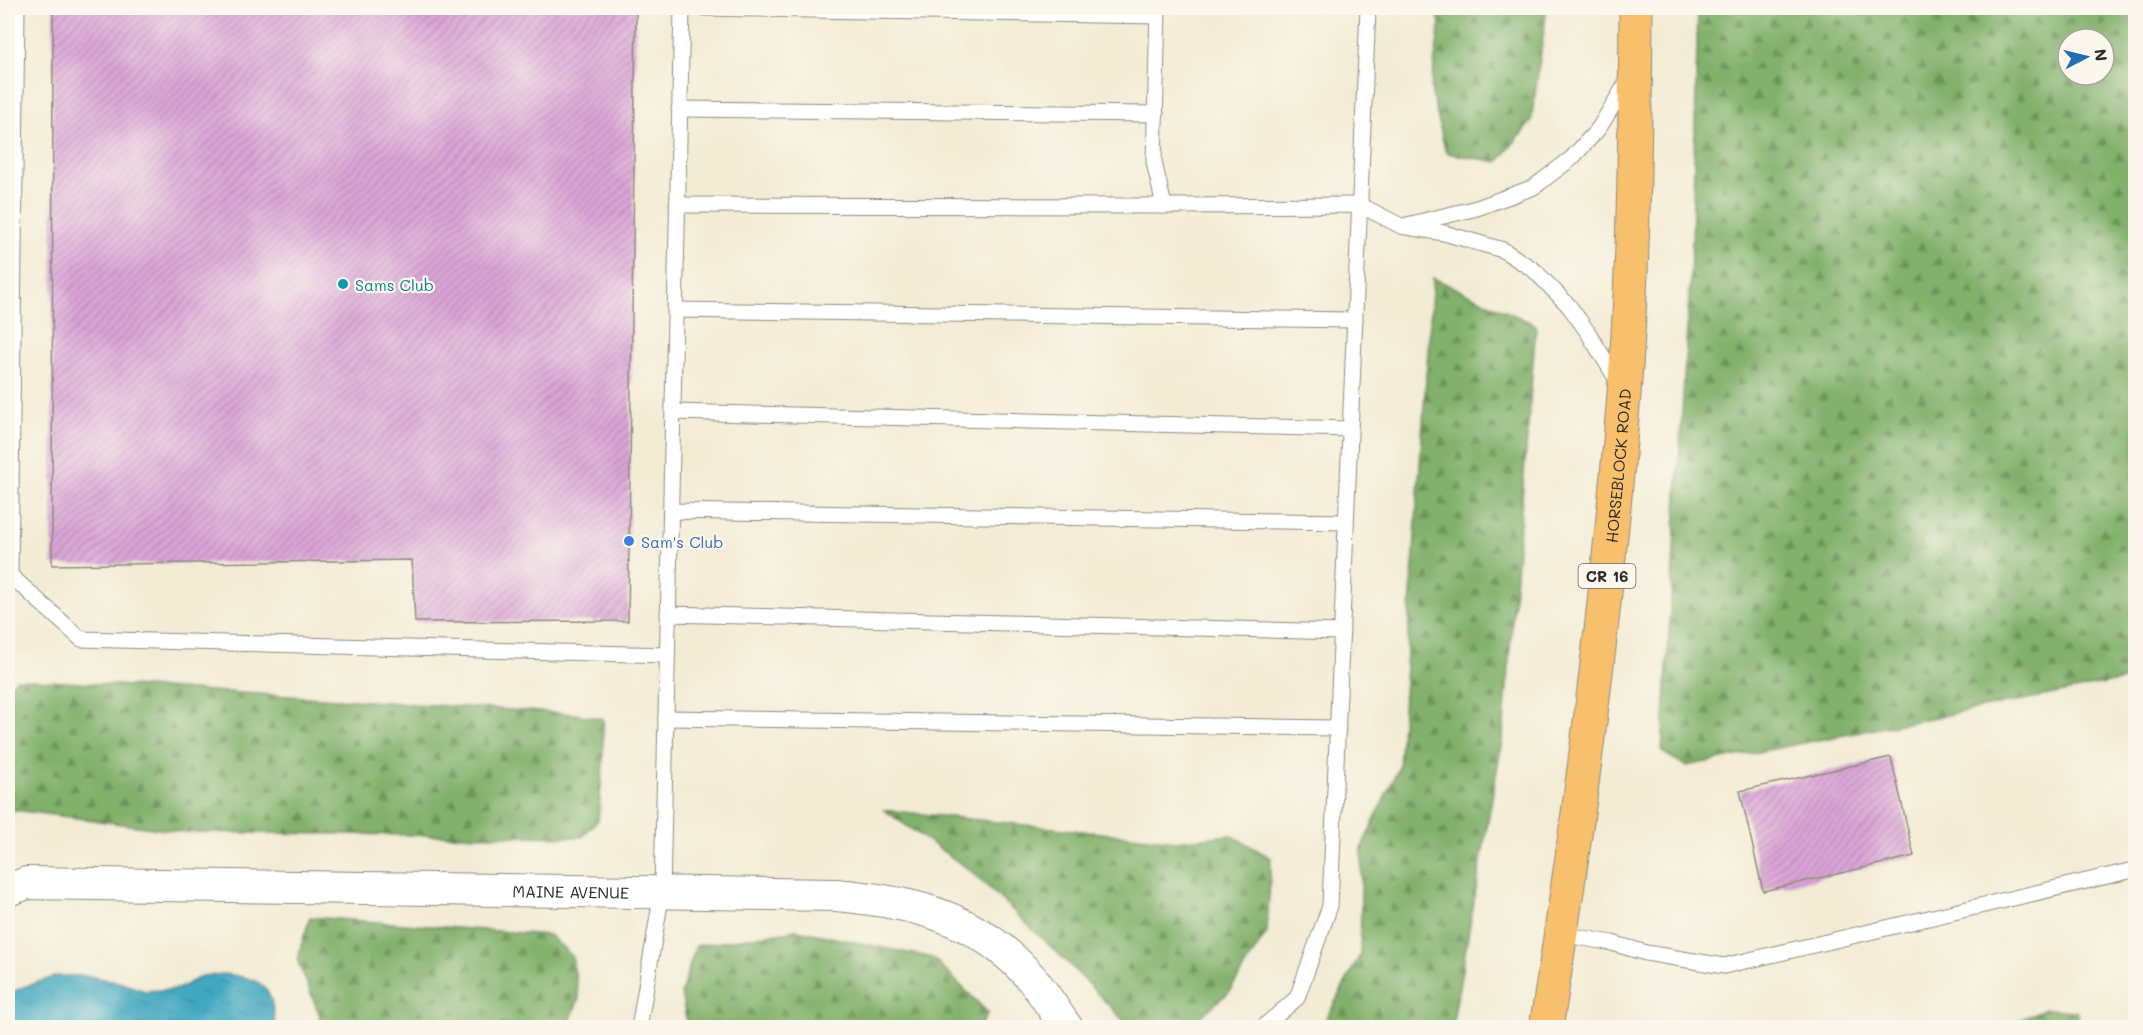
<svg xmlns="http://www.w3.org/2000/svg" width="2143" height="1035" font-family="Mali,sans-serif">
<defs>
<pattern id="forest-firs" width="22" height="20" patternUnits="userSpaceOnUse" patternTransform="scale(1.5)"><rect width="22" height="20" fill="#81b16b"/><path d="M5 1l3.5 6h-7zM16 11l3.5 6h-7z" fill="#6a9058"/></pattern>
<pattern id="water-ripples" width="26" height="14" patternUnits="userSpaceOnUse" patternTransform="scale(1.5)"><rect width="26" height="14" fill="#40a8c0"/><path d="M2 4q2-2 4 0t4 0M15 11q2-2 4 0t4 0" fill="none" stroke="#36899c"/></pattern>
<pattern id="building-hatch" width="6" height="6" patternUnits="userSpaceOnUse" patternTransform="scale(1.5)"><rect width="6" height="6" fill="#dba5d7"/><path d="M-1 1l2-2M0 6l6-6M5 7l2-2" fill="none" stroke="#b287af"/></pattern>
</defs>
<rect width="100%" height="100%" fill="#fbf7ec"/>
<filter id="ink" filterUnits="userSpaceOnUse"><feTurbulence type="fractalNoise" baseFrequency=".0167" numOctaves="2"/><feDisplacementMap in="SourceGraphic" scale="12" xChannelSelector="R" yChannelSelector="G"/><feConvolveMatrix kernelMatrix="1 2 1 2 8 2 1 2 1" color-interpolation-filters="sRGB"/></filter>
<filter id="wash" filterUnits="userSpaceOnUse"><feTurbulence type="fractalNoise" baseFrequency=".008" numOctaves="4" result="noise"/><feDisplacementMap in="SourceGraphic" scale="24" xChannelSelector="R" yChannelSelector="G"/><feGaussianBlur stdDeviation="1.35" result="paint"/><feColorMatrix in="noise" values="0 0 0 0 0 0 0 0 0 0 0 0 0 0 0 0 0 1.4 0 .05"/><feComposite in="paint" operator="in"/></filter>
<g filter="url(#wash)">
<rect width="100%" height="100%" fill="#f3ecd5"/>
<g fill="url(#forest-firs)" stroke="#566e4b" stroke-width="1.5" fill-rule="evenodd">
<path d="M1435,8H1547L1531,122L1498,162L1446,153L1431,89L1440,23Z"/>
<path d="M1698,8H2135V678L1686,766L1662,752L1692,244ZM2068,39H2104V75H2068Z"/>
<path d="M1433,278L1536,325L1503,735L1452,1027H1322L1360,955L1362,847L1399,767Z"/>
<path d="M17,679L573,714L603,719V764L598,820L582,837L183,832L8,809V687Z"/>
<path d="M884,810L1176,841L1231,835L1271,858L1267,932L1229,992L1188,1027H1130L1068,963L971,871Z"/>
<path d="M310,917L549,935L572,956L579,998L568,1027H318L320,1016L297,959Z"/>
<path d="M796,930L933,958L988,1013L980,1027H688L681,993L696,946Z"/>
<path d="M2044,1009L2076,1011L2083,1027H2004Z"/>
</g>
<path fill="url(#water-ripples)" stroke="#366a76" stroke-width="1.5" d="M223,974C265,978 272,987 275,1027H8V995L23,987L57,976H87L115,981L145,991L178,989L202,976Z"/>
<g id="blocks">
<g fill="url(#building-hatch)">
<path d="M53,8H636L628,621L415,622L412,560L52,565Z"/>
<path d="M1891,757L1914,856L1763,891L1740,791Z"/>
</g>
</g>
</g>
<g filter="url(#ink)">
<use href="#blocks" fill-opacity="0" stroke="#8f8c80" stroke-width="1.5"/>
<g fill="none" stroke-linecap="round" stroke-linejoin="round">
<defs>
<g id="service">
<path d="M17,8L10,575L81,639L667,655"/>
<path d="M704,8L1157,16"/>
<path d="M1158,8L1154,162L1164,206L1360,205L1401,226L1444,233L1503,250L1534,270L1569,306L1587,331L1619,383"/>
<path d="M679,109L1156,114"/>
<path d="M677,205L1164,206"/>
<path d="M1407,225L1477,208L1534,187L1572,158L1599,128L1629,79"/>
<path d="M675,310L1355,320"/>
<path d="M673,412L1350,429"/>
<path d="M671,511L1346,522"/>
<path d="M668,614L1342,632"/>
<path d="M666,718L1338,728"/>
<path d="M1561,934L1612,943L1646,953L1724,966L2129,871"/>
<path d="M639,1028L662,892L682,8"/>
<path d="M1262,1028L1297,998L1330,906L1368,8"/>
</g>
<g id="minor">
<path id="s1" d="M8,890L27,883L836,895C914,902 979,917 1032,979C1045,994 1055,1012 1067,1028"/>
</g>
<g id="primary">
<path id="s2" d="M1546,1028C1580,817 1607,606 1624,394C1634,265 1635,136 1636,8"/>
</g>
</defs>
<use href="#service" stroke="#8f8c80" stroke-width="17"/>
<use href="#minor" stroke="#8f8c80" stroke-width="34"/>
<use href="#primary" stroke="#8f8c80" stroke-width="35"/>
<use href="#service" stroke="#fff" stroke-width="15"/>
<use href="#minor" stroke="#fff" stroke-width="32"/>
<use href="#primary" stroke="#f8bf6c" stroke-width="33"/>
</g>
</g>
<circle fill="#0f9aa8" stroke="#fbf7ec" stroke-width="2" cx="343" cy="284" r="6"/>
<circle fill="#3f7fe0" stroke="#fbf7ec" stroke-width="2" cx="629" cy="541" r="6"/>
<g text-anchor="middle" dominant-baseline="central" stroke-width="4.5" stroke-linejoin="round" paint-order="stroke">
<rect fill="#fbf7ec" stroke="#696865" stroke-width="1.5" x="1578.5" y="564" width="57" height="24" rx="4.5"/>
<g font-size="15" font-weight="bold" fill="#2b2b2b">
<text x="1607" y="576">CR 16</text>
</g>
<g font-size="16" fill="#0d838f" stroke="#fbf7ec" text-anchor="start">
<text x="355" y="284">Sams Club</text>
</g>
<g font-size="16" fill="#2b2b2b" stroke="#fbf7ec">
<text stroke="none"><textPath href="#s2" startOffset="567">HORSEBLOCK ROAD</textPath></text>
<text stroke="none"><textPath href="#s1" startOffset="564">MAINE AVENUE</textPath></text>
</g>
<g font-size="16" fill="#366cbe" stroke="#fbf7ec" text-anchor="start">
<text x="641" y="541">Sam's Club</text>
</g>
</g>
<rect width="2143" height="1035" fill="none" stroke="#fbf7ec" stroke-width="30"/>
<g transform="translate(2086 57) rotate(83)"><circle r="28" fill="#fbf7ec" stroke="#a8a59f" stroke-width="1.5"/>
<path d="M0-4.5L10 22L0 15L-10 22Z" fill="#1f6fb2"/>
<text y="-9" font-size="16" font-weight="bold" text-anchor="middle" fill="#2b2b2b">N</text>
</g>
</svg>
